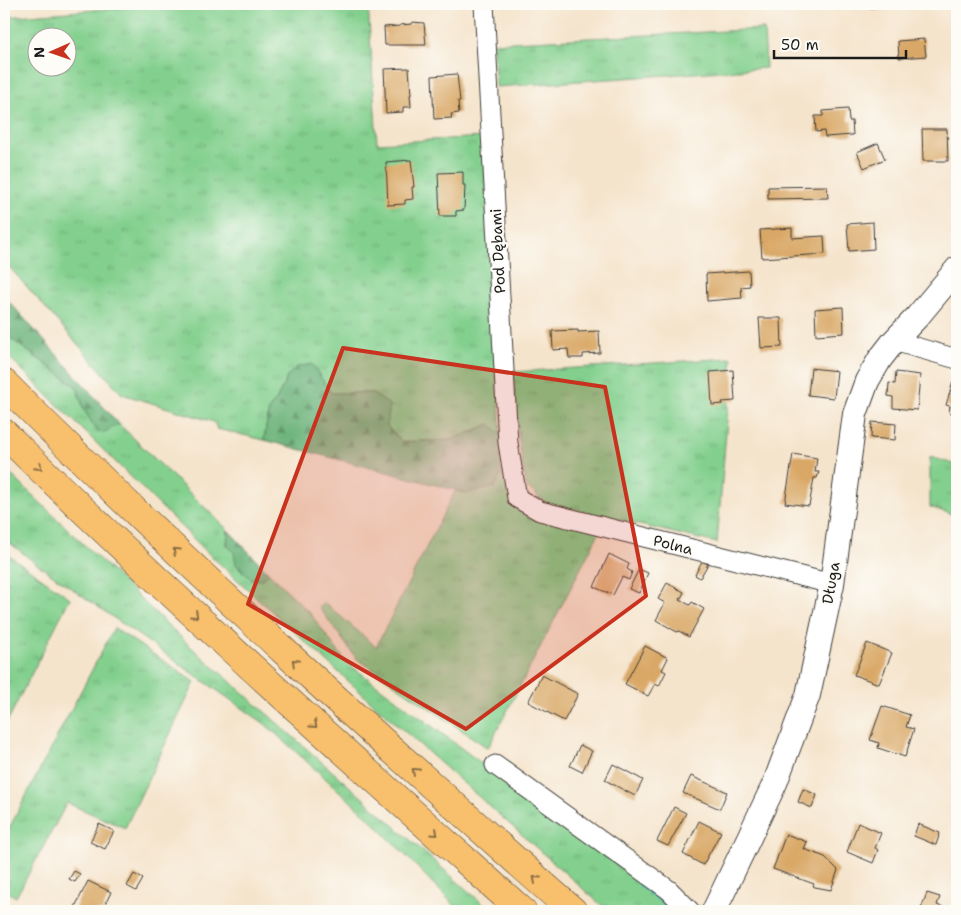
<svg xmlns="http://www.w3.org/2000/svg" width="961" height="915" font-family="'Shantell Sans',sans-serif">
<defs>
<pattern id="grass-tufts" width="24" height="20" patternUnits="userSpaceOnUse" patternTransform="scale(1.25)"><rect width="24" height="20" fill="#83d08e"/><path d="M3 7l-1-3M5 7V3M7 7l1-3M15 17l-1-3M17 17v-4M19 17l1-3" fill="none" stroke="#71b27a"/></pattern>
<pattern id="forest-firs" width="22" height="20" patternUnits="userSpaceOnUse" patternTransform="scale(1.25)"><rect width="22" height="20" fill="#6ab279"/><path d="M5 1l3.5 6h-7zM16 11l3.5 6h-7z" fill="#569062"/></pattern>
</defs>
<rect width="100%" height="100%" fill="#fdfcf7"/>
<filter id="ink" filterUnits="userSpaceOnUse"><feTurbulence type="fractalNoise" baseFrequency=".02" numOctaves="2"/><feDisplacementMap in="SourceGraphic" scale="10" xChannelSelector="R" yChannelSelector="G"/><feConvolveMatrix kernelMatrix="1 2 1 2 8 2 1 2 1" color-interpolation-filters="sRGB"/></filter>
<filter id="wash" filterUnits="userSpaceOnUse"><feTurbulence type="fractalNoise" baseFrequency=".0096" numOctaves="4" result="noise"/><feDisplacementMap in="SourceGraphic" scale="20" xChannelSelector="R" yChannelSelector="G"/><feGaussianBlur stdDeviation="1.12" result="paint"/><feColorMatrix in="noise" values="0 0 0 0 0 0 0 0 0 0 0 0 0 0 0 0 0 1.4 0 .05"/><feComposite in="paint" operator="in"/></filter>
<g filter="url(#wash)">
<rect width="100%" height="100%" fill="#f5e4cc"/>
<g fill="url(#grass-tufts)" stroke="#507655" fill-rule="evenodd">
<path d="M171,4H368L377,143L484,137L501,434L489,424L451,440L402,442L387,426L372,393H331L288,375L277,399L269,409L264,440L217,429L214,422L122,394L4,261V17ZM38,38H68V68H38Z"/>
<path d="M764,29L766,68L496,87L493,43Z"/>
<path d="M4,329L10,338L77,387L84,410L103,433L119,424L228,530L227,545L261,580L269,573L309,612L346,662L679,911H608L367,698L209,554L4,352Z"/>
<path d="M732,358L717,543L546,503L526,486L519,442L513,372Z"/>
<path d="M930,457L957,465V516L930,507Z"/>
<path d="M4,468L191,647L491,911H460L367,816L265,724L30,559L4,538Z"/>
<path d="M502,473L512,496L600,531L488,748L356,658L319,607L325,603L376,647L455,491L466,493L494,487Z"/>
<path d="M4,552L70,598L4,728Z"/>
<path d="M114,628L195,682L125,828L67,803L16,897L4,890V838Z"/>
</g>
<g fill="url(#forest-firs)" stroke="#43674a">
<path d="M4,296L119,424L103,433L97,431L84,410L77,387L10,338L4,329Z"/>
<path d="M312,364L331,393H372L390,405L387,426L402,442L451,440L490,424L501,434L502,473L494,487L466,493L264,440L269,409L277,399L288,375L297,367Z"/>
<path d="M228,530L269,573L261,580L251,579L236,565L234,552L227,545Z"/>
</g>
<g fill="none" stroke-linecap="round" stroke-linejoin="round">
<path stroke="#4fbbc9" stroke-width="5.5" d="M642,885L676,911"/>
</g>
<g id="blocks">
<g fill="#d9a866">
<path d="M803,4H831V5L804,7Z"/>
<path d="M870,4H914V5L870,8Z"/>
<path d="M412,22L424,23L426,45H385L384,27L400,26V25L412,24Z"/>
<path d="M924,39L926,56L899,58L898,41Z"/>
<path d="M409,68L411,95H410L411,107H403V112L386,113L384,69Z"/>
<path d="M457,74L460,101H458L459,113L451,114L452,118L434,119L432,76Z"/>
<path d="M848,109L849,121H852L853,135L825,137L824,131L816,132L815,116H823V111Z"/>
<path d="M922,129H947L948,161H923Z"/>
<path d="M878,143L885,159L864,168L857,152Z"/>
<path d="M411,160L414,187H412L413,199L405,200V204L388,205L386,162Z"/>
<path d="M463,172V185H465L464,210L456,211V216H440L438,173Z"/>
<path d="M827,186L828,198L768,199V187Z"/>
<path d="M873,222L874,249L849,251L847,224Z"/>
<path d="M792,228V238L824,236L825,254L762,258L760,230Z"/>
<path d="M749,271L750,286L741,287L742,298L707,301L706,274Z"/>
<path d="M843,307L844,333L816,335L815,309Z"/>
<path d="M759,318H781L782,347L761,348Z"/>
<path d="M578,330V332L599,331L600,353L583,354V358H569L568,349L553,350L552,331Z"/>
<path d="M811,368L837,371L834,398L808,395Z"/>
<path d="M733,370L735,401L722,402L723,404L712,405L710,372Z"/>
<path d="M896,372L920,375L917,410L893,408V397L888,396L889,383L895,384Z"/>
<path d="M953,382L957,383V419L949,412L950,406L946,405Z"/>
<path d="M872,422L896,424L895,440L871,438Z"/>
<path d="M793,454L817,458L815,472H819L817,478H814L809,506L785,503Z"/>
<path d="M609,554L629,564L627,569L632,572L629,580L622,577L613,595L594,587Z"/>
<path d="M702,561L708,564L700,578L695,575Z"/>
<path d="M639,569L648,573L639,593L629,589Z"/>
<path d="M667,583L684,592L680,600L690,605L692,602L704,609L689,637L679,631L677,632L656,620L665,603L658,599Z"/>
<path d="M867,643L892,653L879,684L854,675Z"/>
<path d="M645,646L668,658L662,670L666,672L659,686L655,684L648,696L625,684Z"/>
<path d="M542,675L578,694L564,721L528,702Z"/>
<path d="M882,706L910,715L906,727L914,729L905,757L878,748L879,743L870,740Z"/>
<path d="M580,745L592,751L582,772L570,766Z"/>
<path d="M613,764L643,780L635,796L605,780Z"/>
<path d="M691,776L727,792L720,809L683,793Z"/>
<path d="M803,789L817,795L812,808L798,802Z"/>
<path d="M674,807L686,813L668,846L657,841Z"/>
<path d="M699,821L721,832L703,865L683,854Z"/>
<path d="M858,823L881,833L875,848L878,850L873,863L847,852Z"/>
<path d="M99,824L114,831L105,849L90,842Z"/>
<path d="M918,824L940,833L936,845L914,836Z"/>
<path d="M786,834L807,842L804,849L825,857L838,870L831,890L815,887L813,886L814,884L773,869Z"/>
<path d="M74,871L80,874L75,882L69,879Z"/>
<path d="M134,874L143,879L136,891L127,886Z"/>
<path d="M88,881L111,892L102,911H82L75,907Z"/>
<path d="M927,893L940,897L937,905L948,909V911H920Z"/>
</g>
</g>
</g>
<g filter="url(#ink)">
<use href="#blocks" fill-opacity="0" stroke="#3d3a36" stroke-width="1"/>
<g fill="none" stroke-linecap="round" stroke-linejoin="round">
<defs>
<g id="minor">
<path d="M484,4L508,443L517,498L540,511L832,584"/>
<path d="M894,341L957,359"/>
<path d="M495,765L669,890L690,911"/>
</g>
<path id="tertiary" d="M714,911L775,783L808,695L832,584L855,414L867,381L880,359L894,341L917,317L957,269"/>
<g id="motorway">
<path d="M4,383C187,566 379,740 573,911"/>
<path d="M4,433C171,598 347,754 522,911"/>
</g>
</defs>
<use href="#minor" stroke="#3d3a36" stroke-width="21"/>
<use href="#tertiary" stroke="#3d3a36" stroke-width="26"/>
<use href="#motorway" stroke="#3d3a36" stroke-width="29"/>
<use href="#minor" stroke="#fff" stroke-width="19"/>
<use href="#tertiary" stroke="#fff" stroke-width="24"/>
<use href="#motorway" stroke="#f8bf6c" stroke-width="28"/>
</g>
<defs><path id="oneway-chevron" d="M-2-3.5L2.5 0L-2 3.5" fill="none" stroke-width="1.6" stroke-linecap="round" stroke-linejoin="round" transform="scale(1.25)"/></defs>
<g stroke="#8a6e44">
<use href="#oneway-chevron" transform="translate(39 467) rotate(45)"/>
<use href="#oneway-chevron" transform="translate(176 551) rotate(-137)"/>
<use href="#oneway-chevron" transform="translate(195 615) rotate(43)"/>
<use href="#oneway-chevron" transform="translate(295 662) rotate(-138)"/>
<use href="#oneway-chevron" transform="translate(314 725) rotate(42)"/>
<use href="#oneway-chevron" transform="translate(415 771) rotate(-138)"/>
<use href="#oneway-chevron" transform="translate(435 833) rotate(42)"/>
<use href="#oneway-chevron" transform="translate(536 879) rotate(-138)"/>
</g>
</g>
<path fill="#c8321e" fill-opacity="0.2" stroke="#c8321e" stroke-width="4" stroke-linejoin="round" d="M343,348L605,387L646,596L466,729L248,604Z"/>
<g text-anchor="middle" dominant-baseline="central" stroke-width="4.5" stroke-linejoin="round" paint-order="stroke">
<g font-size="15" fill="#1c1c1c" stroke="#fdfcf7">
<text transform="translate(498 251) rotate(-93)">Pod Dębami</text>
<text transform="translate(673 545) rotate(14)">Polna</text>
<text transform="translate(831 583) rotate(-80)">Długa</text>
</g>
</g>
<rect width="961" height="915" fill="none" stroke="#fdfcf7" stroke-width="20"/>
<g transform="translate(52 52) rotate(268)"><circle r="24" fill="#fdfcf7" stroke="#a3a29f"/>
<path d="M0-4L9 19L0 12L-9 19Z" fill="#c8321e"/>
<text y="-8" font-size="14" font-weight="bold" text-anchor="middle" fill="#1c1c1c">N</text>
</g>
<path d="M774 50v8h132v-8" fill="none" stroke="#1c1c1c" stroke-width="2.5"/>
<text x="781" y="50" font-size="15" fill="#1c1c1c" stroke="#fdfcf7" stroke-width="4" paint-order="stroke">50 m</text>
</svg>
